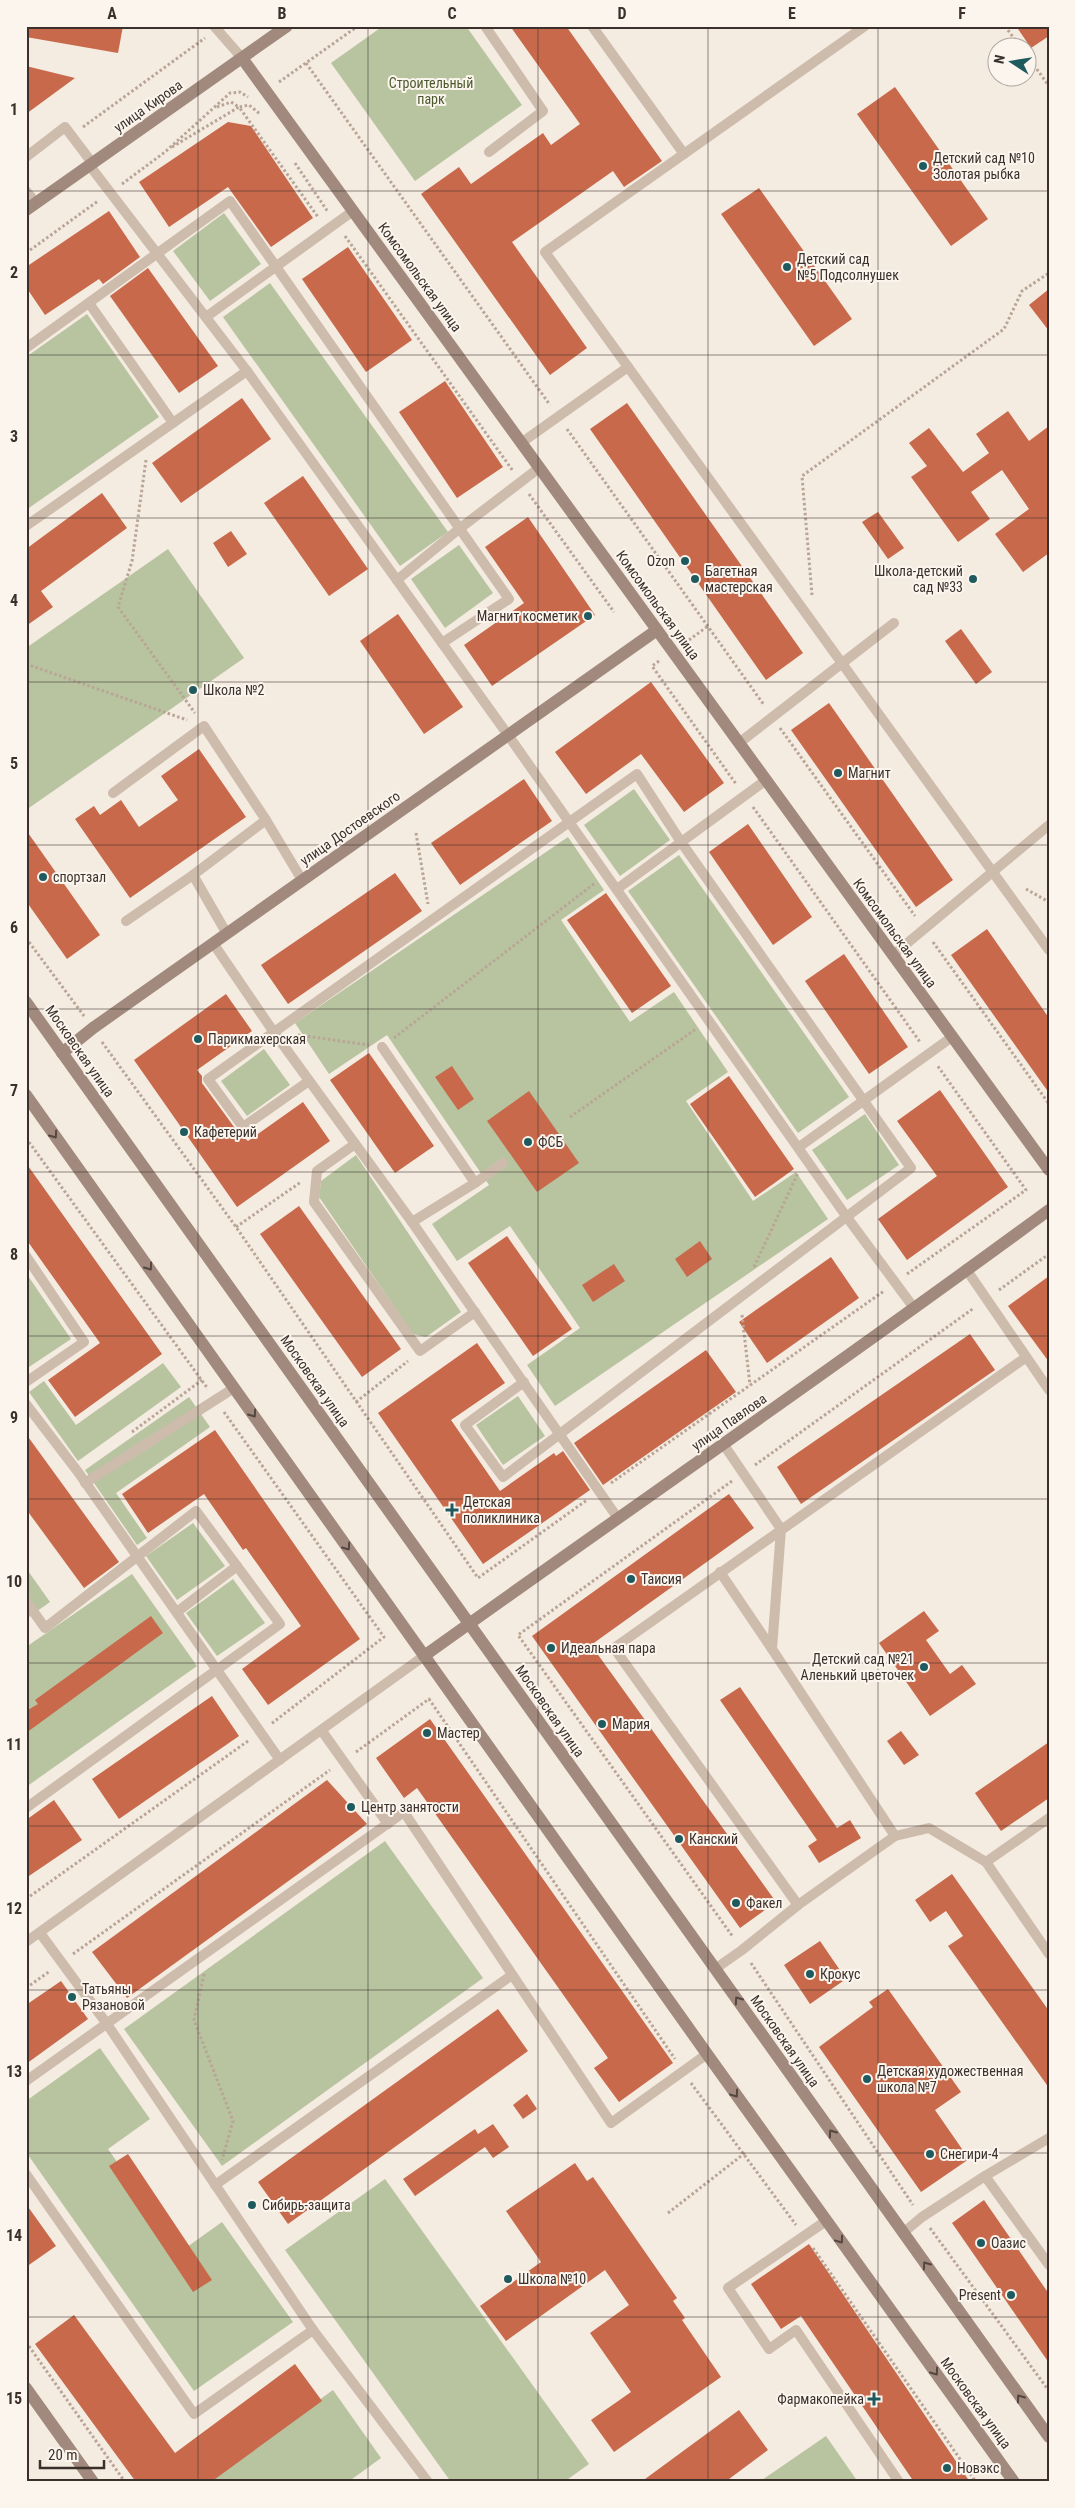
<svg xmlns="http://www.w3.org/2000/svg" width="1075" height="2508" font-family="'Roboto Condensed',sans-serif">
<rect width="100%" height="100%" fill="#f4ebe1"/>
<g fill="#b8c4a0">
<path d="M383,26H466L522,105L415,181L331,63Z"/>
<path d="M224,213L261,264L210,301L173,251Z"/>
<path d="M270,283L448,532L400,566L223,317Z"/>
<path d="M87,314L159,417L26,510V357Z"/>
<path d="M459,545L493,593L445,628L411,579Z"/>
<path d="M168,549L244,658L26,810V648Z"/>
<path d="M634,789L670,840L620,876L584,825Z"/>
<path d="M568,837L604,890L561,920L630,1022L674,992L728,1072L686,1101L753,1201L796,1172L828,1219L555,1406L527,1365L580,1328L510,1226L457,1261L432,1224L489,1185L387,1035L329,1074L295,1023Z"/>
<path d="M679,855L849,1097L798,1133L628,891Z"/>
<path d="M264,1049L290,1085L247,1116L221,1081Z"/>
<path d="M865,1114L899,1165L847,1200L812,1150Z"/>
<path d="M356,1155L461,1312L426,1337L413,1334L319,1197L321,1181Z"/>
<path d="M26,1273L71,1339L26,1369Z"/>
<path d="M163,1363L181,1387L78,1461L29,1392L44,1381L76,1425Z"/>
<path d="M518,1396L545,1436L503,1465L476,1425Z"/>
<path d="M189,1397L210,1427L116,1493L147,1538L137,1545L85,1470Z"/>
<path d="M193,1523L225,1566L177,1600L146,1556Z"/>
<path d="M26,1568L50,1602L26,1619Z"/>
<path d="M132,1574L197,1666L26,1787V1647Z"/>
<path d="M233,1579L265,1623L217,1656L186,1613Z"/>
<path d="M385,1841L483,1978L222,2166L124,2029Z"/>
<path d="M100,2048L150,2119L108,2149L180,2252L222,2222L293,2322L194,2391L26,2152V2101Z"/>
<path d="M385,2179L589,2464L564,2482H451L285,2250Z"/>
<path d="M333,2390L381,2458L348,2482H205Z"/>
<path d="M826,2436L858,2482H759Z"/>
</g>
<g fill="#c8694b">
<path d="M26,26H123L118,53L26,37Z"/>
<path d="M510,26H566L662,161L624,187L613,171L512,242L587,348L550,375L421,194L459,167L471,184L543,133L551,145L580,124Z"/>
<path d="M1016,26H1049V36L1031,48Z"/>
<path d="M26,66L75,78L26,114Z"/>
<path d="M895,87L988,219L951,246L857,114Z"/>
<path d="M228,122L251,126L313,218L271,247L228,187L169,227L139,182Z"/>
<path d="M759,188L852,319L814,346L721,214Z"/>
<path d="M109,211L140,257L103,284L99,279L45,315L26,287V267Z"/>
<path d="M348,247L412,340L366,372L302,279Z"/>
<path d="M148,268L218,366L179,393L110,296Z"/>
<path d="M1049,289V331L1029,305Z"/>
<path d="M445,381L503,467L457,498L399,412Z"/>
<path d="M242,398L271,439L181,503L152,463Z"/>
<path d="M627,403L803,653L766,680L590,429Z"/>
<path d="M1008,411L1029,441L1049,426V553L1023,572L995,534L1029,509L1002,470L971,492L990,519L958,542L911,477L927,466L909,443L929,428L963,472L989,453L976,434Z"/>
<path d="M303,476L368,569L329,596L264,503Z"/>
<path d="M102,493L127,528L41,591L53,607L26,626V549Z"/>
<path d="M878,512L904,548L888,559L862,522Z"/>
<path d="M528,517L595,615L492,686L464,645L524,603L485,547Z"/>
<path d="M231,531L247,554L228,567L213,543Z"/>
<path d="M398,614L463,707L424,734L360,641Z"/>
<path d="M961,629L992,672L976,684L945,641Z"/>
<path d="M651,682L724,783L684,812L641,754L586,794L555,752Z"/>
<path d="M829,703L953,880L916,907L791,730Z"/>
<path d="M199,749L246,817L130,898L75,819L94,806L100,815L121,800L139,827L178,800L161,776Z"/>
<path d="M524,779L552,821L460,885L431,843Z"/>
<path d="M748,824L812,917L773,945L709,852Z"/>
<path d="M26,830L100,935L67,959L26,901Z"/>
<path d="M395,873L422,911L288,1004L261,965Z"/>
<path d="M606,893L671,986L632,1013L567,920Z"/>
<path d="M987,929L1049,1018V1093L951,955Z"/>
<path d="M844,954L908,1047L869,1074L805,981Z"/>
<path d="M226,994L252,1031L197,1070L202,1076V1083L237,1131L248,1141L303,1102L330,1141L237,1207L134,1060Z"/>
<path d="M369,1053L434,1146L395,1173L330,1080Z"/>
<path d="M452,1066L474,1099L458,1110L435,1077Z"/>
<path d="M729,1076L794,1169L755,1197L690,1104Z"/>
<path d="M940,1090L1008,1187L907,1260L878,1219L937,1176L897,1121Z"/>
<path d="M529,1091L579,1163L537,1192L487,1121Z"/>
<path d="M26,1163L162,1354L75,1417L48,1380L100,1343L26,1239Z"/>
<path d="M299,1206L401,1349L362,1377L260,1234Z"/>
<path d="M507,1236L572,1329L533,1356L468,1263Z"/>
<path d="M700,1241L712,1259L687,1277L675,1259Z"/>
<path d="M831,1257L859,1298L767,1363L739,1322Z"/>
<path d="M614,1264L625,1281L593,1302L582,1285Z"/>
<path d="M1049,1276V1362L1008,1306Z"/>
<path d="M970,1334L995,1370L801,1504L777,1467Z"/>
<path d="M477,1343L505,1383L451,1420L500,1491L554,1453L556,1456L563,1451L590,1490L483,1564L378,1413Z"/>
<path d="M706,1350L736,1392L603,1485L574,1443Z"/>
<path d="M215,1430L360,1639L268,1705L242,1669L301,1626L246,1548L243,1550L204,1494L148,1533L122,1494Z"/>
<path d="M26,1434L119,1562L84,1588L26,1509Z"/>
<path d="M729,1494L754,1528L591,1645L776,1902L740,1928L532,1636Z"/>
<path d="M924,1611L939,1631L926,1640L950,1674L962,1665L976,1684L930,1716L879,1643Z"/>
<path d="M151,1616L163,1633L26,1733V1711L38,1704L35,1700Z"/>
<path d="M740,1687L837,1828L850,1820L861,1838L819,1863L808,1846L817,1840L720,1700Z"/>
<path d="M212,1696L239,1736L119,1819L92,1779Z"/>
<path d="M430,1719L673,2063L619,2102L594,2068L608,2058L417,1788L404,1798L376,1758Z"/>
<path d="M901,1731L919,1755L904,1765L887,1741Z"/>
<path d="M1049,1742V1798L1001,1831L975,1793Z"/>
<path d="M327,1780L367,1824L127,1998L92,1952Z"/>
<path d="M54,1800L82,1840L26,1878V1820Z"/>
<path d="M952,1874L1049,2011V2088L948,1946L963,1936L946,1911L930,1922L915,1900Z"/>
<path d="M820,1941L846,1979L810,2004L784,1965Z"/>
<path d="M61,1981L88,2019L26,2064V2005Z"/>
<path d="M888,1989L961,2092L935,2110L969,2159L921,2192L819,2047L873,2007L869,2002Z"/>
<path d="M498,2009L528,2051L288,2224L258,2182Z"/>
<path d="M527,2094L537,2109L523,2119L513,2105Z"/>
<path d="M493,2124L509,2147L493,2158L485,2147L415,2196L403,2179L475,2129L478,2134Z"/>
<path d="M128,2154L212,2280L193,2292L109,2166Z"/>
<path d="M575,2163L587,2181L593,2177L677,2298L673,2301L685,2318L682,2320L721,2377L614,2452L591,2420L631,2392L590,2333L629,2305L605,2270L506,2341L480,2306L541,2262L506,2211Z"/>
<path d="M984,2200L1049,2294V2363L952,2223Z"/>
<path d="M26,2204L56,2246L26,2267Z"/>
<path d="M809,2244L970,2482H914L801,2316L781,2329L751,2284Z"/>
<path d="M74,2315L175,2453L295,2364L322,2401L211,2482H136L35,2344Z"/>
<path d="M739,2410L768,2450L725,2482H641Z"/>
</g>
<g fill="none" stroke-linecap="round" stroke-linejoin="round">
<g stroke="#b9a596" stroke-width="3" stroke-dasharray="2.5 2.5" stroke-linecap="butt">
<path d="M1005,26L1021,48"/>
<path d="M1028,57L1049,86"/>
<path d="M306,63L550,405"/>
<path d="M279,82L358,26"/>
<path d="M217,107L231,102L239,107L249,105L260,114"/>
<path d="M83,127L205,38"/>
<path d="M172,147L239,107L318,217"/>
<path d="M295,163L328,212"/>
<path d="M122,184L165,152L230,93L240,92L248,97"/>
<path d="M345,236L513,471"/>
<path d="M26,253L98,201"/>
<path d="M567,429L764,705"/>
<path d="M146,460L132,561L118,607L195,713"/>
<path d="M529,494L614,612"/>
<path d="M812,595L802,476L1004,329L1022,291L1049,273"/>
<path d="M685,643L708,626"/>
<path d="M659,661L652,666L736,784"/>
<path d="M26,664L187,720"/>
<path d="M780,728L915,916"/>
<path d="M753,807L920,1042"/>
<path d="M416,833L428,904"/>
<path d="M1026,889L1049,902"/>
<path d="M26,938L84,1016"/>
<path d="M933,942L1049,1104"/>
<path d="M298,1035L369,1045"/>
<path d="M394,1038L595,883"/>
<path d="M102,1042L236,1227L478,1578L587,1500"/>
<path d="M570,1117L696,1029"/>
<path d="M26,1138L208,1389"/>
<path d="M236,1227L301,1182"/>
<path d="M754,1267L798,1173"/>
<path d="M907,1274L1026,1190L937,1065"/>
<path d="M999,1290L1049,1254"/>
<path d="M742,1315L750,1385"/>
<path d="M356,1402L408,1361"/>
<path d="M224,1412L384,1637L271,1724"/>
<path d="M132,1432L202,1380"/>
<path d="M755,1465L974,1308"/>
<path d="M732,1481L518,1635L733,1937"/>
<path d="M611,1483L884,1291"/>
<path d="M356,1752L429,1699L675,2059"/>
<path d="M26,1899L248,1741"/>
<path d="M73,1954L330,1770"/>
<path d="M751,1963L913,2205"/>
<path d="M204,1974L194,2020L233,2121L222,2160"/>
<path d="M26,1988L50,1971"/>
<path d="M691,2083L796,2225"/>
<path d="M668,2213L745,2153"/>
<path d="M930,2228L1049,2391"/>
<path d="M813,2248L976,2482"/>
<path d="M26,2342L125,2482"/>
</g>
<g stroke="#cdbbac" stroke-width="10">
<path d="M214,26L242,58"/>
<path d="M485,26L543,111L489,152"/>
<path d="M592,26L684,154"/>
<path d="M865,26L545,252L1049,950"/>
<path d="M26,157L65,127L93,164"/>
<path d="M90,166L247,371L508,735L846,1216L914,1308"/>
<path d="M26,191L36,203"/>
<path d="M89,303L173,423"/>
<path d="M206,317L353,211"/>
<path d="M26,348L230,201L509,599L442,643"/>
<path d="M521,443L628,367"/>
<path d="M26,526L247,371"/>
<path d="M397,580L459,529L539,468"/>
<path d="M739,743L894,623"/>
<path d="M113,793L204,726L266,820L302,880"/>
<path d="M193,875L266,820"/>
<path d="M617,889L766,780"/>
<path d="M126,921L193,875L227,934"/>
<path d="M213,943L273,1031L412,1222L617,1517"/>
<path d="M893,955L1049,825"/>
<path d="M382,1047L475,1183L412,1222"/>
<path d="M309,1081L243,1127L208,1079L637,774L681,842L911,1168L503,1477L465,1425L524,1382"/>
<path d="M355,1144L317,1171L314,1202L420,1351L475,1312"/>
<path d="M799,1147L952,1037"/>
<path d="M475,1183L503,1163"/>
<path d="M26,1256L84,1342L26,1382"/>
<path d="M966,1269L1049,1390"/>
<path d="M26,1404L78,1472L280,1760"/>
<path d="M724,1445L781,1529L772,1649L895,1836"/>
<path d="M85,1483L234,1388"/>
<path d="M720,1572L772,1649"/>
<path d="M26,1601L45,1628L196,1511L280,1624L26,1808"/>
<path d="M177,1612L237,1566"/>
<path d="M322,1731L388,1824"/>
<path d="M986,1862L1049,1818"/>
<path d="M798,1905L614,1648L1025,1358"/>
<path d="M40,1933L107,2024L313,2330L428,2482"/>
<path d="M26,1942L424,1656"/>
<path d="M715,1969L742,1950L798,1905L895,1836L929,1828L986,1862L1049,1954"/>
<path d="M26,2081L404,1812L611,2123L707,2054"/>
<path d="M26,2174L194,2414L313,2330"/>
<path d="M985,2176L1049,2138"/>
<path d="M215,2185L512,1975"/>
<path d="M826,2221L728,2288L769,2349L796,2330L899,2482"/>
<path d="M903,2233L922,2217L985,2176L1049,2265"/>
</g>
<g stroke="#a18a7d" stroke-width="12">
<path d="M242,58L1049,1170"/>
<path d="M26,210L287,26"/>
<path d="M26,1002L1049,2437"/>
<path d="M62,1053L93,1028L657,630"/>
<path d="M26,1095L707,2054L1014,2482"/>
<path d="M424,1656C632,1507 843,1362 1049,1210"/>
<path d="M26,2388L93,2482"/>
</g>
</g>
<defs><path id="oneway-chevron" d="M-2-3.5L2.5 0L-2 3.5" fill="none" stroke-width="1.6" stroke-linecap="round" stroke-linejoin="round" transform="scale(1.25)"/></defs>
<g stroke="#544640">
<use href="#oneway-chevron" transform="translate(54 1135) rotate(55)"/>
<use href="#oneway-chevron" transform="translate(149 1267) rotate(55)"/>
<use href="#oneway-chevron" transform="translate(253 1414) rotate(55)"/>
<use href="#oneway-chevron" transform="translate(347 1547) rotate(55)"/>
<use href="#oneway-chevron" transform="translate(738 2000) rotate(-125)"/>
<use href="#oneway-chevron" transform="translate(735 2094) rotate(54)"/>
<use href="#oneway-chevron" transform="translate(832 2133) rotate(-125)"/>
<use href="#oneway-chevron" transform="translate(840 2240) rotate(54)"/>
<use href="#oneway-chevron" transform="translate(926 2265) rotate(-125)"/>
<use href="#oneway-chevron" transform="translate(935 2372) rotate(54)"/>
<use href="#oneway-chevron" transform="translate(1020 2398) rotate(-126)"/>
</g>
<path fill="none" stroke="#3b302b" stroke-width="1" stroke-opacity="0.55" d="M198,26V2482M368,26V2482M538,26V2482M708,26V2482M878,26V2482M26,191H1049M26,355H1049M26,518H1049M26,682H1049M26,845H1049M26,1009H1049M26,1172H1049M26,1336H1049M26,1499H1049M26,1663H1049M26,1826H1049M26,1990H1049M26,2153H1049M26,2317H1049"/>
<g fill="#1f5a5e" stroke="#fbf5ee" stroke-width="2">
<circle cx="923" cy="166" r="5"/>
<circle cx="787" cy="267" r="5"/>
<circle cx="685" cy="561" r="5"/>
<circle cx="695" cy="579" r="5"/>
<circle cx="973" cy="579" r="5"/>
<circle cx="588" cy="616" r="5"/>
<circle cx="193" cy="690" r="5"/>
<circle cx="838" cy="773" r="5"/>
<circle cx="43" cy="877" r="5"/>
<circle cx="198" cy="1039" r="5"/>
<circle cx="184" cy="1132" r="5"/>
<circle cx="528" cy="1142" r="5"/>
<path d="M449.5 1502.5h5v5h5v5h-5v5h-5v-5h-5v-5h5z"/>
<circle cx="631" cy="1579" r="5"/>
<circle cx="551" cy="1648" r="5"/>
<circle cx="924" cy="1667" r="5"/>
<circle cx="602" cy="1724" r="5"/>
<circle cx="427" cy="1733" r="5"/>
<circle cx="351" cy="1807" r="5"/>
<circle cx="679" cy="1839" r="5"/>
<circle cx="736" cy="1903" r="5"/>
<circle cx="810" cy="1974" r="5"/>
<circle cx="72" cy="1997" r="5"/>
<circle cx="867" cy="2079" r="5"/>
<circle cx="930" cy="2154" r="5"/>
<circle cx="252" cy="2205" r="5"/>
<circle cx="981" cy="2243" r="5"/>
<circle cx="508" cy="2279" r="5"/>
<circle cx="1011" cy="2295" r="5"/>
<path d="M871.5 2391.5h5v5h5v5h-5v5h-5v-5h-5v-5h5z"/>
<circle cx="947" cy="2468" r="5"/>
</g>
<g text-anchor="middle" dominant-baseline="central" stroke-width="4" stroke-linejoin="round" paint-order="stroke">
<g font-size="14" fill="#4a5a2e" stroke="#fbf5ee">
<text x="431" y="83">Строительный<tspan x="431" dy="16">парк</tspan></text>
</g>
<g font-size="14" fill="#3b302b" stroke="#fbf5ee">
<text transform="translate(148 106) rotate(-35)">улица Кирова</text>
<text transform="translate(420 277) rotate(54)">Комсомольская улица</text>
<text transform="translate(658 605) rotate(54)">Комсомольская улица</text>
<text transform="translate(350 828) rotate(-35)">улица Достоевского</text>
<text transform="translate(895 933) rotate(54)">Комсомольская улица</text>
<text transform="translate(80 1051) rotate(55)">Московская улица</text>
<text transform="translate(315 1381) rotate(55)">Московская улица</text>
<text transform="translate(729 1422) rotate(-35)">улица Павлова</text>
<text transform="translate(550 1711) rotate(55)">Московская улица</text>
<text transform="translate(785 2041) rotate(55)">Московская улица</text>
<text transform="translate(976 2403) rotate(54)">Московская улица</text>
</g>
<g font-size="14" fill="#3b302b" stroke="#fbf5ee" text-anchor="start">
<text x="933" y="158">Детский сад №10<tspan x="933" dy="16">Золотая рыбка</tspan></text>
<text x="797" y="259">Детский сад<tspan x="797" dy="16">№5 Подсолнушек</tspan></text>
<text x="675" y="561" text-anchor="end">Ozon</text>
<text x="705" y="571">Багетная<tspan x="705" dy="16">мастерская</tspan></text>
<text x="963" y="571" text-anchor="end">Школа-детский<tspan x="963" dy="16">сад №33</tspan></text>
<text x="578" y="616" text-anchor="end">Магнит косметик</text>
<text x="203" y="690">Школа №2</text>
<text x="848" y="773">Магнит</text>
<text x="53" y="877">спортзал</text>
<text x="208" y="1039">Парикмахерская</text>
<text x="194" y="1132">Кафетерий</text>
<text x="538" y="1142">ФСБ</text>
<text x="463" y="1502">Детская<tspan x="463" dy="16">поликлиника</tspan></text>
<text x="641" y="1579">Таисия</text>
<text x="561" y="1648">Идеальная пара</text>
<text x="914" y="1659" text-anchor="end">Детский сад №21<tspan x="914" dy="16">Аленький цветочек</tspan></text>
<text x="612" y="1724">Мария</text>
<text x="437" y="1733">Мастер</text>
<text x="361" y="1807">Центр занятости</text>
<text x="689" y="1839">Канский</text>
<text x="746" y="1903">Факел</text>
<text x="820" y="1974">Крокус</text>
<text x="82" y="1989">Татьяны<tspan x="82" dy="16">Рязановой</tspan></text>
<text x="877" y="2071">Детская художественная<tspan x="877" dy="16">школа №7</tspan></text>
<text x="940" y="2154">Снегири-4</text>
<text x="262" y="2205">Сибирь-защита</text>
<text x="991" y="2243">Оазис</text>
<text x="518" y="2279">Школа №10</text>
<text x="1001" y="2295" text-anchor="end">Present</text>
<text x="864" y="2399" text-anchor="end">Фармакопейка</text>
<text x="957" y="2468">Новэкс</text>
</g>
</g>
<rect width="1075" height="2508" fill="none" stroke="#fbf5ee" stroke-width="55"/>
<g transform="translate(1012 62) rotate(282)"><circle r="24" fill="#fbf5ee" stroke="#aea6a0"/>
<path d="M0-4L9 19L0 12L-9 19Z" fill="#1f5a5e"/>
<text y="-8" font-size="14" font-weight="bold" text-anchor="middle" fill="#3b302b">N</text>
</g>
<path d="M40 2460v8h64v-8" fill="none" stroke="#3b302b" stroke-width="2.5"/>
<text x="48" y="2460" font-size="15" fill="#3b302b" stroke="#fbf5ee" stroke-width="4" paint-order="stroke">20 m</text>
<rect x="28" y="28" width="1020" height="2452" fill="none" stroke="#3b302b" stroke-width="2"/>
<g font-size="16" text-anchor="middle" font-weight="bold" fill="#3b302b">
<text x="112" y="19">A</text>
<text x="282" y="19">B</text>
<text x="452" y="19">C</text>
<text x="622" y="19">D</text>
<text x="792" y="19">E</text>
<text x="962" y="19">F</text>
<text x="14" y="115">1</text>
<text x="14" y="278">2</text>
<text x="14" y="442">3</text>
<text x="14" y="606">4</text>
<text x="14" y="769">5</text>
<text x="14" y="933">6</text>
<text x="14" y="1096">7</text>
<text x="14" y="1260">8</text>
<text x="14" y="1423">9</text>
<text x="14" y="1587">10</text>
<text x="14" y="1750">11</text>
<text x="14" y="1914">12</text>
<text x="14" y="2077">13</text>
<text x="14" y="2241">14</text>
<text x="14" y="2404">15</text>
</g>
</svg>
